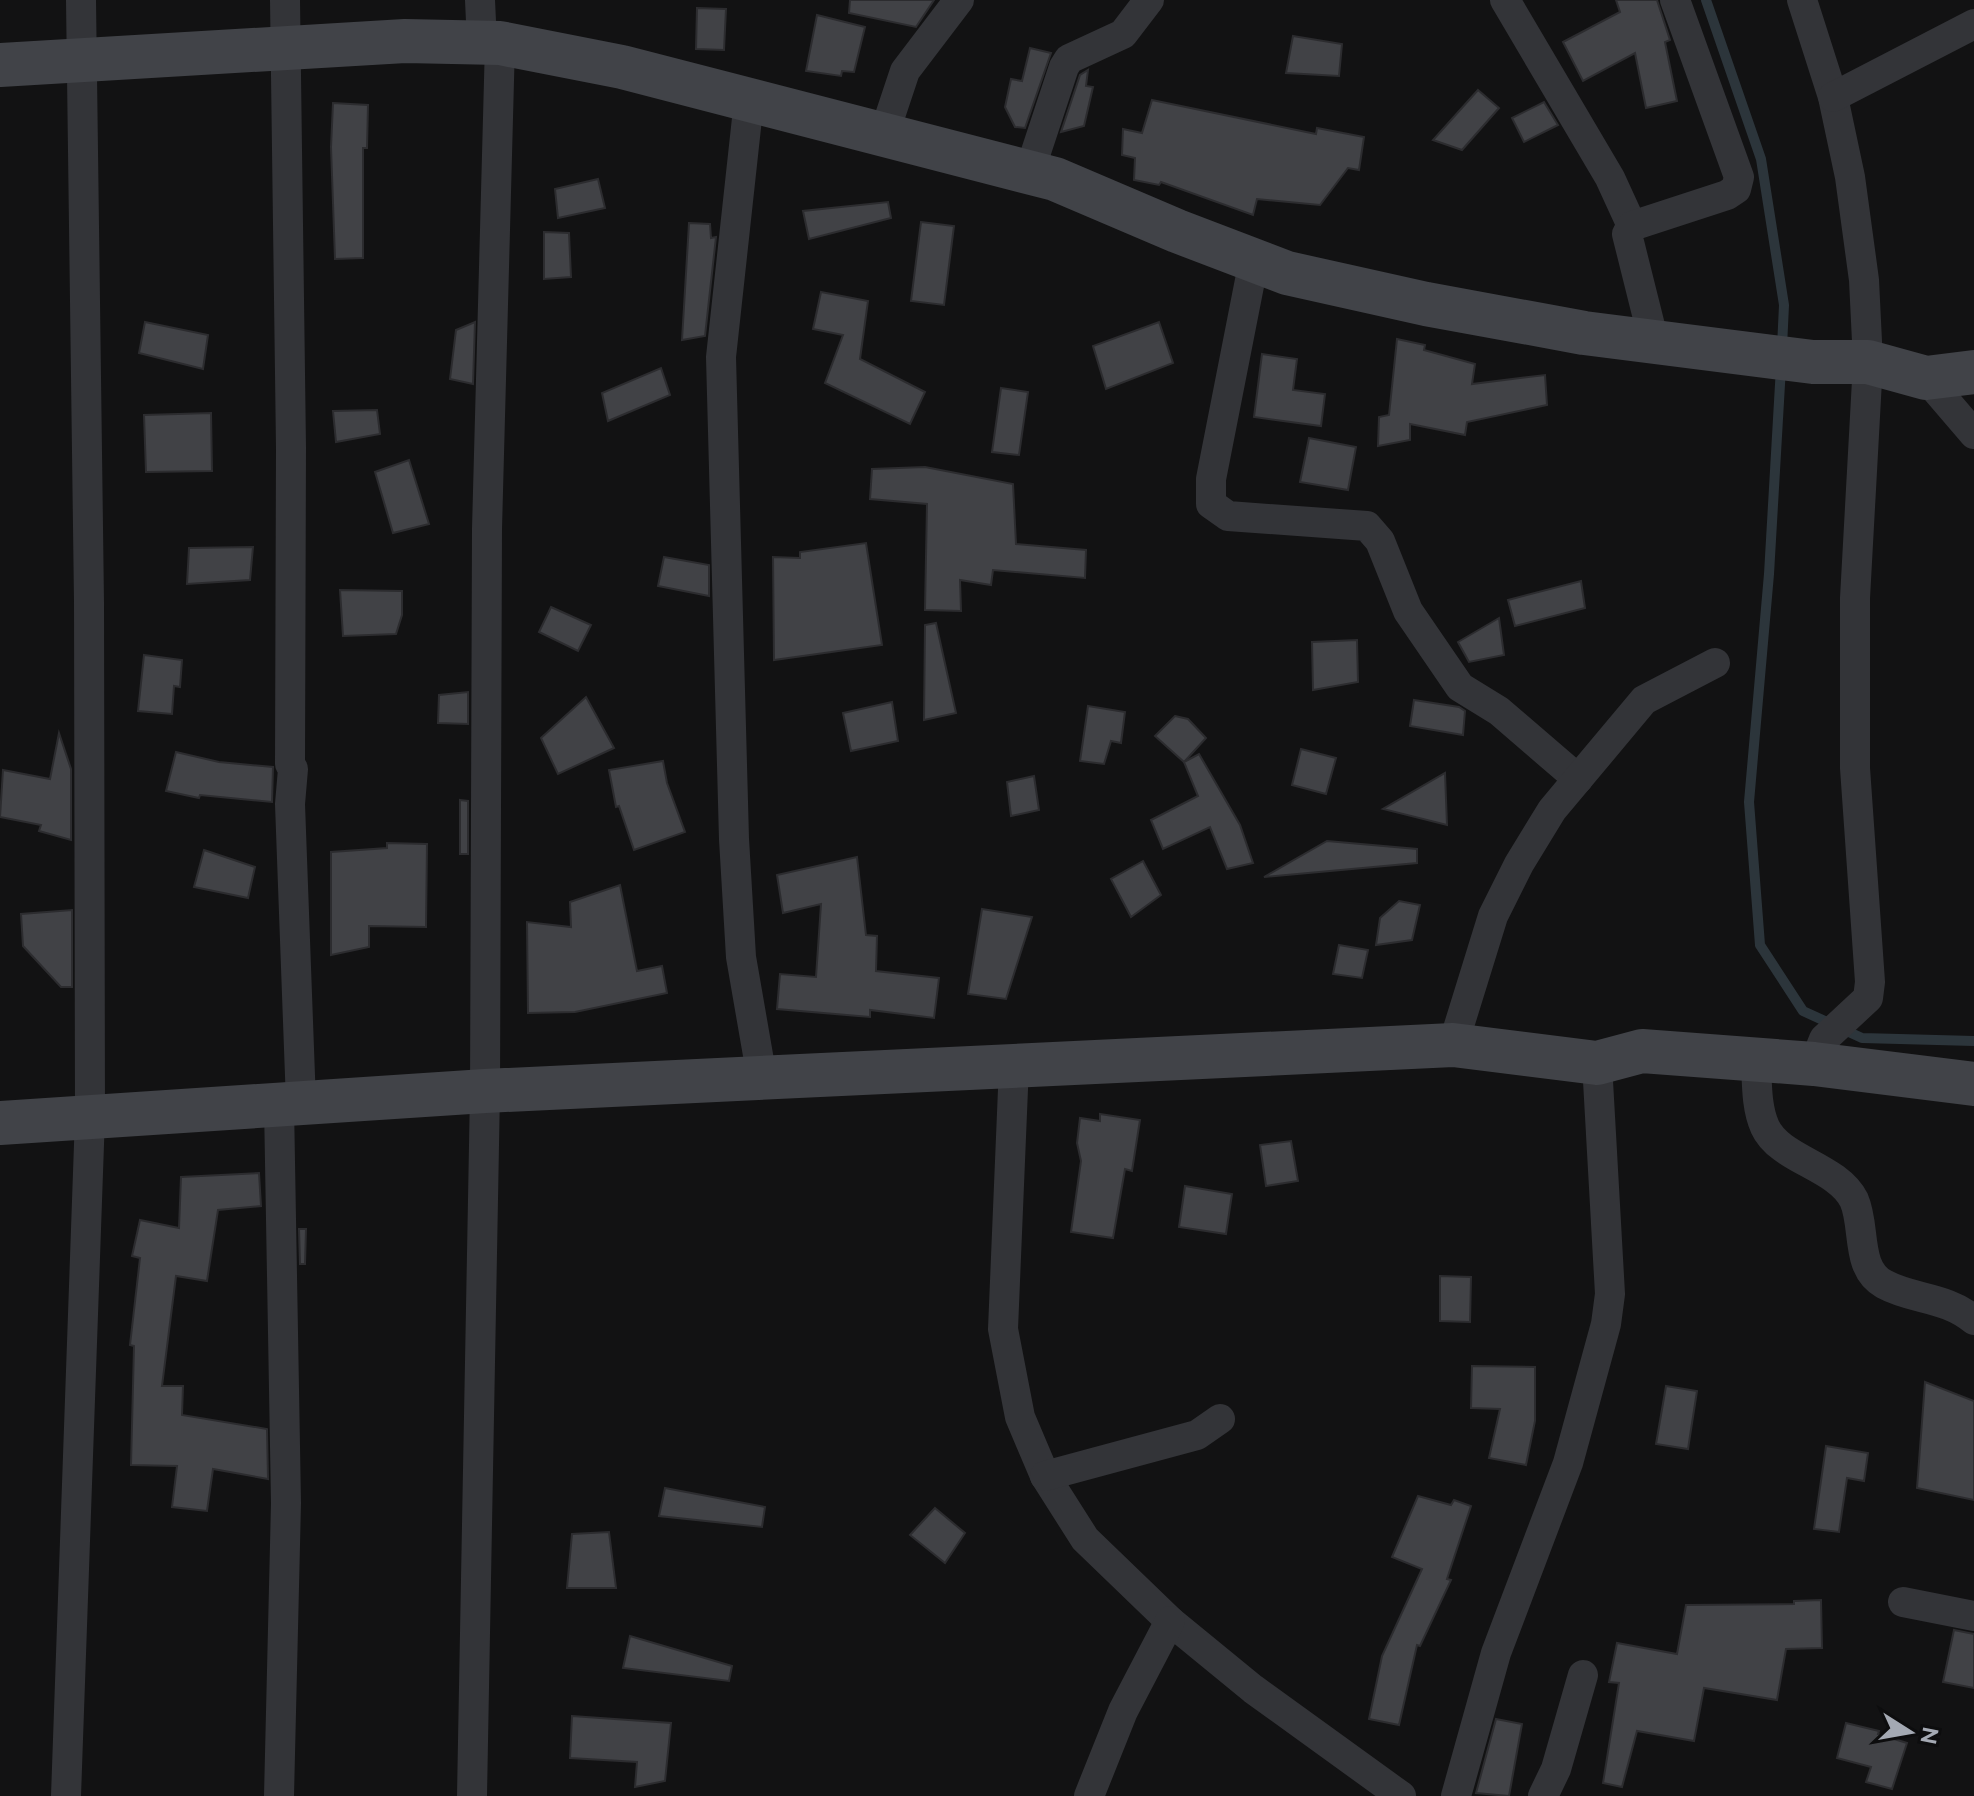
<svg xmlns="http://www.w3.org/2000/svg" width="1974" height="1796" font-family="Raleway,sans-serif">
<rect width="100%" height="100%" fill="#121213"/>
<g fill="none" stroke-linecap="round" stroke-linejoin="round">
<g stroke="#2c353b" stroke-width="10">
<path d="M1706,0L1761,159L1784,305L1782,347"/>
<path d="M1781,367L1769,574L1749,802L1760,945L1803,1011L1862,1038L1974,1041"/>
</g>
</g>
<g fill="#414246" stroke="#2c2c2f" stroke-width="2">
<path d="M850,0H934L916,27L849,13Z"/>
<path d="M1616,0H1657L1670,40L1665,42L1677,101L1646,108L1635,53L1583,81L1563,42L1620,12Z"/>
<path d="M697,8L726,9L724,50L696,49Z"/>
<path d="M817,15L865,27L854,72L842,71L841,76L806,71Z"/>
<path d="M1293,36L1342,44L1339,76L1286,73Z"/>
<path d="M1030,48L1051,53L1025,128L1015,127L1005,107L1011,79L1022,81Z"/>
<path d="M1088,70L1086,86L1093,87L1084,126L1061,132L1080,75Z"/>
<path d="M1478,90L1499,108L1462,150L1433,140Z"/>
<path d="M1152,100L1316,134L1317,128L1364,137L1359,170L1348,168L1320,205L1257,199L1253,215L1161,182L1159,185L1134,180L1135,158L1122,155L1123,129L1142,133Z"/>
<path d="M1544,102L1558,125L1524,142L1512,118Z"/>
<path d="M333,103L368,105L367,148H363V258L335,259L331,147Z"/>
<path d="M598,179L605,208L558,218L555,189Z"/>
<path d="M888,202L891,218L809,239L803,211Z"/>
<path d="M921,222L954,226L944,305L911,301Z"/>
<path d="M689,223L710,224L711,238L716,237L705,336L682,340Z"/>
<path d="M544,232L569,233L571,277L544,279Z"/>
<path d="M821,292L868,301L860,359L925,392L910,424L825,383L843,335L813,329Z"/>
<path d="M145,322L208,335L203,369L139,353Z"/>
<path d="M475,322L473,384L450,379L456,330Z"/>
<path d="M1159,322L1173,363L1106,389L1093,346Z"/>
<path d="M1397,339L1425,345L1424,350L1475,364L1472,384L1545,375L1547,405L1467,422L1465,435L1410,424V440L1378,446L1379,417L1389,415Z"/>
<path d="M1262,354L1297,359L1293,390L1325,394L1321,426L1254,417Z"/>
<path d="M661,368L670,395L608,421L602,393Z"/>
<path d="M1001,388L1028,392L1019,455L992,452Z"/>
<path d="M377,410L380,434L336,442L333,411Z"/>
<path d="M211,413L212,471L146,472L144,415Z"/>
<path d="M1309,438L1356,447L1348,490L1300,482Z"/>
<path d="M409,460L429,524L393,533L375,472Z"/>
<path d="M925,467L1013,484L1016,544L1086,550L1085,578L993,570L991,585L960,580L961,611L925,610L927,504L870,499L872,469Z"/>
<path d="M866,543L882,645L774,660L773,557L800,558V552Z"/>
<path d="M253,547L250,580L187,584L189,548Z"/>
<path d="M664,557L709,565V596L658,586Z"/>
<path d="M1581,581L1585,608L1515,626L1508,600Z"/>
<path d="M340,590L402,591V615L396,634L343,636Z"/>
<path d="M551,607L591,625L578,651L539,632Z"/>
<path d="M1499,618L1504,655L1469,662L1458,642Z"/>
<path d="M936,623L956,713L924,720L925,625Z"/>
<path d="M1357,640L1358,682L1313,690L1312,642Z"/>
<path d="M144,655L182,660L180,687L174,686L172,714L138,711Z"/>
<path d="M468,692V724L438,723L439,695Z"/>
<path d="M586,697L614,748L558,774L541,738Z"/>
<path d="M1414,700L1459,707L1465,711L1463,735L1410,726Z"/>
<path d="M892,702L898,741L851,751L843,713Z"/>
<path d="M1088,706L1125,712L1121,743L1111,741L1104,764L1080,761Z"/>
<path d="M1175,716L1188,719L1206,738L1184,762L1155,736Z"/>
<path d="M59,733L71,769V840L39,831L41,825L0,817L3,770L50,779Z"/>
<path d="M1301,749L1336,758L1326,794L1292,785Z"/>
<path d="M176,752L219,762L273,767L272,802L200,795L199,798L166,791Z"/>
<path d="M1199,754L1240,825L1253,863L1227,869L1210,827L1163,849L1151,820L1198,796L1184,762Z"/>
<path d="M663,761L667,783L685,832L634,850L619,806L616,807L609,770Z"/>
<path d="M1445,773L1447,825L1383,809Z"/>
<path d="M1034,776L1039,810L1011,816L1007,782Z"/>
<path d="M460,800L468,801V854H460Z"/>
<path d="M1327,841L1417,849V863L1264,877Z"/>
<path d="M387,843L427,844L426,927L369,926V947L331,955V852L387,848Z"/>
<path d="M204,850L255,867L248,898L194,887Z"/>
<path d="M857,857L866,935L877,936L876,971L939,978L934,1018L870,1010V1017L777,1009L780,974L816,977L821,904L783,913L777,875Z"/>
<path d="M1143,861L1161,895L1131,917L1111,879Z"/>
<path d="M620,885L637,971L662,966L667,993L575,1012L528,1013L527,922L571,927L570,902Z"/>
<path d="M1399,901L1420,905L1412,940L1376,945L1380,918Z"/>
<path d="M982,909L1032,917L1006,999L968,994Z"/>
<path d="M72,910V987H61L23,946L21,914Z"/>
<path d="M1339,945L1368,950L1362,978L1333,974Z"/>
<path d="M1100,1114L1140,1120L1132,1171L1125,1169L1113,1238L1071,1232L1081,1161L1077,1143L1080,1118L1100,1121Z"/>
<path d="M1291,1141L1298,1181L1266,1186L1260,1145Z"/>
<path d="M259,1173L261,1206L218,1210L207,1281L176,1276L162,1386H183L182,1415L267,1429L268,1479L213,1469L207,1511L172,1507L177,1466L131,1465L134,1346L130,1345L140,1258L132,1256L140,1220L179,1228L181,1177Z"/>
<path d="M1185,1186L1232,1194L1226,1234L1179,1227Z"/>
<path d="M299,1229H306L305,1264H300Z"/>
<path d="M1440,1276L1471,1277L1470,1322L1440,1321Z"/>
<path d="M1472,1366L1535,1367V1421L1526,1465L1489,1458L1500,1409L1471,1408Z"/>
<path d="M1925,1382L1974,1401V1500L1917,1488Z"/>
<path d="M1666,1386L1697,1391L1688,1449L1656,1444Z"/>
<path d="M1826,1446L1868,1453L1864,1481L1847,1478L1839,1532L1814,1529Z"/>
<path d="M665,1488L765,1507L762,1527L659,1516Z"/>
<path d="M1418,1496L1451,1505L1454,1500L1471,1506L1447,1579L1451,1580L1420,1646L1417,1645L1399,1725L1369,1719L1382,1656L1422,1569L1392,1557Z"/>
<path d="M935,1508L965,1533L945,1563L910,1535Z"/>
<path d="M609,1532L616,1588H567L572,1534Z"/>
<path d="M1821,1600L1822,1648L1786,1649L1777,1700L1704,1688L1694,1741L1637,1731L1622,1787L1603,1783L1619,1683L1609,1682L1617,1643L1677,1654L1686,1605L1794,1604V1601Z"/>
<path d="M1954,1630L1974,1634V1688L1943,1682Z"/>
<path d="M630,1636L732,1666L729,1681L623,1668Z"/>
<path d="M572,1716L671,1723L665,1781L635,1787L637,1762L570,1758Z"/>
<path d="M1496,1719L1522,1724L1509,1796L1476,1793Z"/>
<path d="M1846,1723L1879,1731L1878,1734L1907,1743L1892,1789L1866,1782L1871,1767L1837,1758Z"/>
</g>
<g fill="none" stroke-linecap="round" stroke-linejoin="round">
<g stroke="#333438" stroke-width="30">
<path d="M285,0L291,448L290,764L293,769L290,804L301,1103"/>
<path d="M480,0L482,43"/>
<path d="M1505,0L1610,178L1632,226"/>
<path d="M1802,0L1833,97L1850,177L1864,280L1868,362L1855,598V768L1870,982L1868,998L1824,1039L1814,1064"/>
<path d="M1833,97L1974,24"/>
<path d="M749,100L721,357L734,839L741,957L762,1078"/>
<path d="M884,134L905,71L959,0"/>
<path d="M1029,173L1064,67L1069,59L1123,34L1149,0"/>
<path d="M1254,260L1211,479V504L1228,516L1367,526L1380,541L1408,611L1460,687L1499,711L1578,779"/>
<path d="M1654,342L1627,234L1632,226L1727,195L1736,189L1739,177L1675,0"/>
<path d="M1926,378L1974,434"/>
<path d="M1453,1045L1493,916L1519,864L1552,810L1644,700L1715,663"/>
<path d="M1756,1060C1757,1082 1756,1107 1765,1127C1780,1160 1837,1166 1854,1200C1866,1227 1855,1268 1884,1284C1913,1300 1945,1296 1974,1320"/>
<path d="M1014,1065L1003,1329L1020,1417L1045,1476L1085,1539L1170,1621L1253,1689L1401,1796"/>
<path d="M279,1105L286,1503L279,1796"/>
<path d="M1045,1476L1197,1435L1220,1419"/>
<path d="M1903,1602L1974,1616"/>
<path d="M66,1796L90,1116L89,602L81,0"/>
<path d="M472,1796L485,1091L487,529L500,43"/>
<path d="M1089,1796L1123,1711L1170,1621"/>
<path d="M1456,1796L1496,1653L1568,1463L1606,1324L1610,1294L1597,1063"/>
<path d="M1543,1796L1556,1769L1583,1675"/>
</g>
<g stroke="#414348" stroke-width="44">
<path d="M0,65L405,41L500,43L622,67L1055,179L1177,231L1287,273L1426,304L1584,333L1813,362H1868L1926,378L1974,372"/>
<path d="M0,1123L485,1091L1453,1045L1597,1063L1642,1051L1814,1064L1974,1084"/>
</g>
</g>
<g transform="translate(1910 1732) rotate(101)" stroke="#0d0d0e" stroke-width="6" paint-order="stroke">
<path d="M0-6L14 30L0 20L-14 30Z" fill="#a4a9b3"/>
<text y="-12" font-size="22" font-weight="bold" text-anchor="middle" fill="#a4a9b3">N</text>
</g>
</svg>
